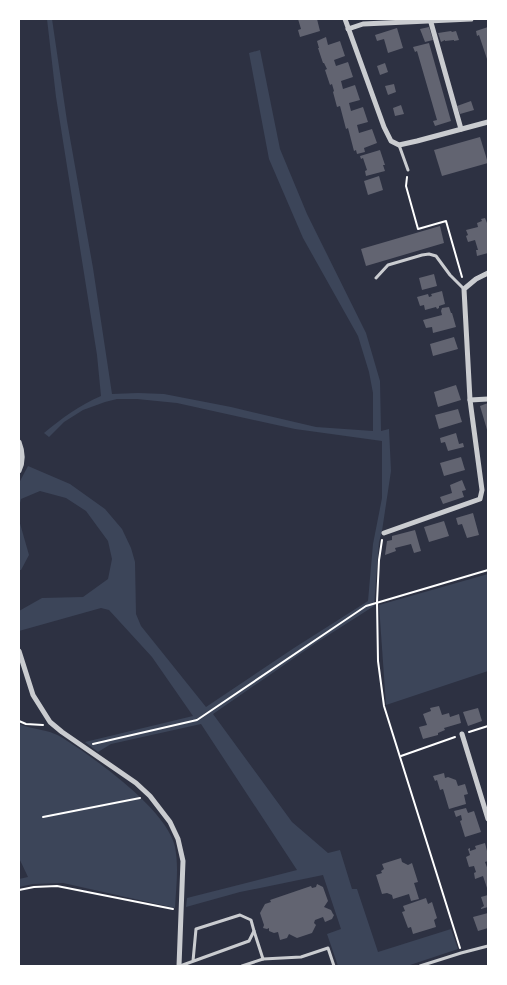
<svg xmlns="http://www.w3.org/2000/svg" width="507" height="985" font-family="Inter,sans-serif">
<rect width="100%" height="100%" fill="#2d3142"/>
<g fill="#3c4559">
<path d="M47,19H52L67,121L93,268L112,394L138,393L164,394L231,407L316,427L373,431V393L369,372L358,336L303,238L269,159L249,53L260,50L280,149L307,214L366,333L380,381L381,431L389,429L391,471L382,531L379,542L374,606L316,643L213,714L292,822L328,853L340,850L352,889H357L378,952L451,929L458,949L407,966H338L327,934L341,929L323,875L240,892L186,907L187,898L297,870L201,724L111,744L98,752L85,742L193,716L152,657L109,610L101,608L19,631V611L42,598L83,597L108,579L112,559L108,541L86,511L66,498L40,491L21,499L19,507V483L28,466L70,484L105,509L122,529L131,548L135,562L136,614L141,626L206,707L294,648L368,601L373,544L382,498V441L295,429L177,403L137,399H117L105,402L83,410L64,422L49,437L44,433C62,418 80,405 101,396L97,355L56,97Z"/>
<path d="M19,520L29,555L21,570H19Z"/>
<path d="M488,574V671L386,705L379,605Z"/>
<path d="M19,724C31,729 43,729 55,734C63,737 71,744 78,748C106,767 168,813 175,847C179,867 176,888 175,908L63,883L33,884L19,887V879L28,877L19,858Z"/>
</g>
<g fill="#626471">
<path d="M298,19H317L320,31L300,37L298,30L301,29Z"/>
<path d="M429,27L433,40L425,42L420,29Z"/>
<path d="M488,27V62L479,35L477,36L476,31Z"/>
<path d="M397,28L403,48L388,53L384,39L377,41L375,35Z"/>
<path d="M451,31L452,32L456,31L459,40L454,41V40L445,41V40L441,42L438,33Z"/>
<path d="M326,37L328,45L340,41L345,56L334,60L336,66L348,62L353,77L341,81L343,89L355,85L360,100L349,103L351,111L363,107L368,122L357,125L359,133L372,129L377,143L364,148L365,152L357,154L356,150L354,151L348,128L346,129L340,106L337,107L333,92L334,91L332,84L330,85L325,70L327,69L324,63H323L318,48H319L317,41Z"/>
<path d="M429,43L451,121L435,126L433,121L437,120L417,51L415,52L413,47Z"/>
<path d="M385,63L388,72L380,75L377,66Z"/>
<path d="M394,84L396,92L388,95L385,86Z"/>
<path d="M471,101L474,110L460,114L457,106Z"/>
<path d="M401,105L404,114L395,116L393,108Z"/>
<path d="M480,137L488,163L442,176L434,150Z"/>
<path d="M380,150L385,165H383L385,171L366,176L365,171L367,170L363,158L361,159L360,156Z"/>
<path d="M379,176L383,190L368,195L364,181Z"/>
<path d="M485,218L487,223H488V253L477,256L476,250H478L475,240L468,242L466,236L468,235L466,230L478,227L477,223L482,221L481,219Z"/>
<path d="M440,226L444,243L366,266L361,249Z"/>
<path d="M434,274L437,286L422,290L419,278Z"/>
<path d="M442,291L445,304L439,306V308L437,309L436,307L425,310L424,305L420,306L417,297L428,294L429,297L432,296L431,294Z"/>
<path d="M449,307L451,313H452L456,327L433,333L432,327L426,328L423,320L442,315L441,311L442,308Z"/>
<path d="M454,337L458,349L433,356L430,344Z"/>
<path d="M456,385L461,400L438,407L434,392Z"/>
<path d="M488,403V433L480,406Z"/>
<path d="M458,409L462,422L439,429L435,415Z"/>
<path d="M456,433L459,444L463,443L464,447L448,451L445,442L441,443L440,438Z"/>
<path d="M461,457L465,470L444,476L440,463Z"/>
<path d="M462,480L466,490L462,491L464,497L443,504L440,497L452,493L450,485Z"/>
<path d="M473,513L479,535L467,538L462,524L458,525L456,518Z"/>
<path d="M444,521L449,536L429,542L424,527Z"/>
<path d="M415,530L421,551L414,553L411,544L395,548L396,551L385,555L387,541L392,540V536Z"/>
<path d="M439,706L442,715L449,713L450,717L459,714L461,723L444,728L445,730L438,733V735L423,739L419,727L427,725L423,714L431,711L430,708Z"/>
<path d="M478,708L482,721L468,726L463,712Z"/>
<path d="M444,773L445,778L448,777L456,780L458,786L465,784L468,794L464,795L466,804L449,809L443,789L440,790L437,780L435,781L433,776Z"/>
<path d="M466,808L468,813L474,811L481,832L465,837L460,821L462,820L461,815L456,817L454,811Z"/>
<path d="M485,843L488,855V861L485,862L488,870V891L483,876L475,879L474,873L476,872L474,866L469,867L466,857L470,855L468,849L470,848V851L476,849L475,846Z"/>
<path d="M401,858L402,862L408,865L412,863L418,882L414,883L419,899L411,901L409,894L393,899L392,895L387,893L382,894L376,875L382,873L381,871L384,869L382,864Z"/>
<path d="M317,884L323,887L328,901L324,907L331,910L333,914L334,915L332,919L325,922L323,917L315,920L314,923L316,925L312,933L297,938L289,934L287,938L280,940L278,932L274,933L269,931V928L267,929L263,928L264,925L260,913L265,904L271,902L270,900L311,886L312,888L316,887Z"/>
<path d="M488,895V907L481,909V908L484,906L481,897Z"/>
<path d="M426,898L428,904L432,902L437,918L434,920L436,927L413,934L411,927L408,928L402,912L405,911L403,906Z"/>
<path d="M488,913V928L478,931L473,917Z"/>
</g>
<g fill="none" stroke-linecap="round" stroke-linejoin="round">
<g stroke="#fff" stroke-width="2">
<path d="M407,177L406,186L418,229L446,221L462,277"/>
<path d="M382,540L379,560L377,602L378,661L384,706L460,948"/>
<path d="M19,721L26,724L43,725"/>
<path d="M469,732L488,726"/>
<path d="M93,744L197,720L366,606L488,570"/>
<path d="M401,756L455,737"/>
<path d="M43,817L140,798"/>
<path d="M19,890L34,887L57,886L173,909"/>
</g>
<g stroke="#caccd0" stroke-width="3">
<path d="M399,145L408,170"/>
<path d="M376,278L388,265L422,255L429,254L436,256L450,275L464,289"/>
<path d="M254,931L263,959"/>
<path d="M180,966L249,941L254,931L251,920L240,915L196,929L193,961"/>
<path d="M242,966L263,959L301,957L328,948L334,966"/>
<path d="M420,966L461,953L488,946"/>
</g>
<g stroke="#caccd0" stroke-width="5">
<path d="M345,19L384,127L391,141L399,145L417,141L488,122"/>
<path d="M430,19L461,129"/>
<path d="M348,29L363,24L471,19"/>
<path d="M470,400L488,399"/>
<path d="M19,442C23,452 24,461 19,471"/>
<path d="M384,533L480,499L482,490L470,400L464,289L476,279L488,273"/>
<path d="M19,651L33,695L50,722L62,732L136,783L150,796L170,822L178,839L183,861L179,966"/>
<path d="M462,734L488,819"/>
</g>
</g>
<rect width="507" height="985" fill="none" stroke="#ffffff" stroke-width="40"/>
</svg>
